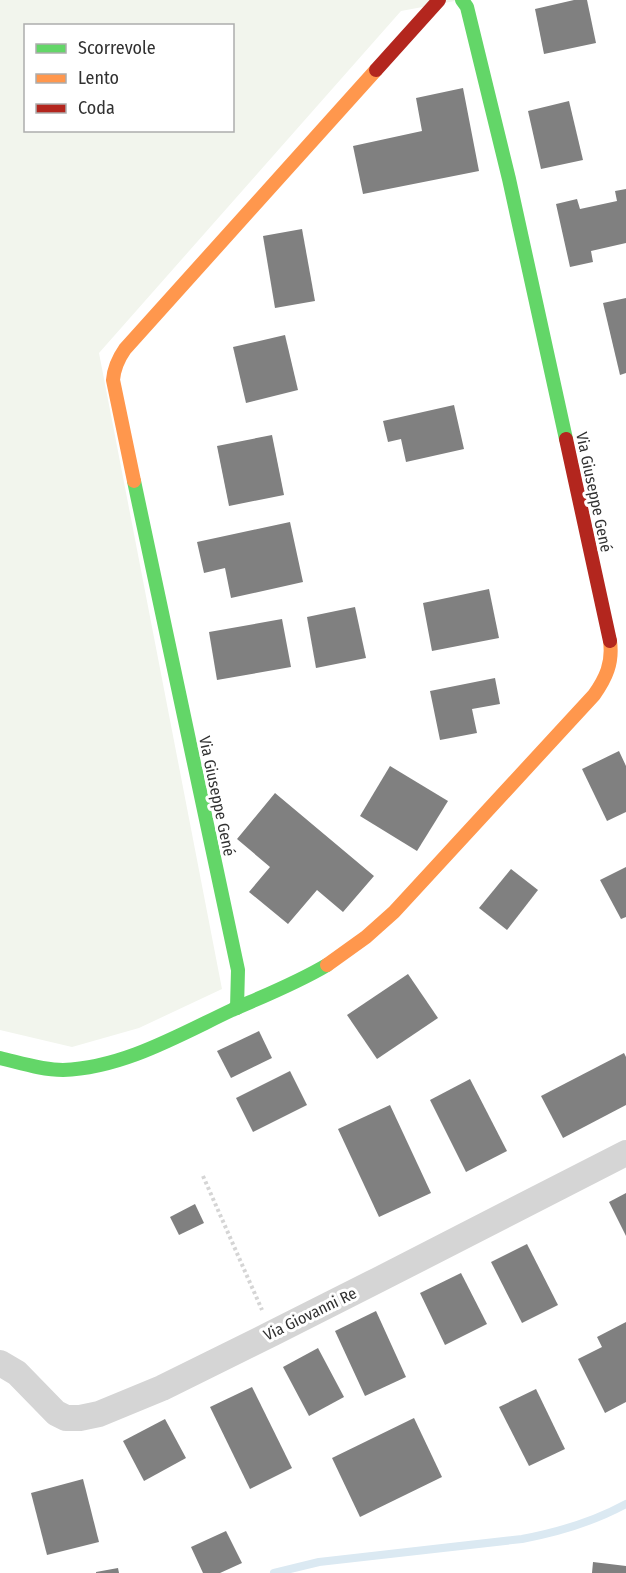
<svg xmlns="http://www.w3.org/2000/svg" width="626" height="1573" font-family="'Fira Sans Condensed',sans-serif">
<rect width="100%" height="100%" fill="#fff"/>
<path fill="#f2f5ed" fill-rule="evenodd" d="M0,0H460L401,11L99,353L222,989L139,1028L72,1047L0,1030ZM26,26H232V130H26Z"/>
<g fill="none" stroke-linecap="round" stroke-linejoin="round">
<path stroke="#dbe9f2" stroke-width="8" d="M274,1573L319,1562L522,1539C559,1532 593,1522 626,1504"/>
</g>
<g fill="#808080">
<path d="M574,0H587L596,43L544,54L535,9Z"/>
<path d="M463,88L479,171L363,194L353,146L422,131L416,98Z"/>
<path d="M569,101L583,160L541,169L528,111Z"/>
<path d="M626,189V243L591,251L593,262L570,267L556,204L577,199L580,209L617,201L615,191Z"/>
<path d="M302,229L315,301L275,308L263,236Z"/>
<path d="M626,298V373L620,375L603,303Z"/>
<path d="M285,335L298,390L246,403L233,347Z"/>
<path d="M454,405L464,449L406,462L401,439L388,442L383,421Z"/>
<path d="M272,435L284,495L229,506L217,446Z"/>
<path d="M290,522L303,582L231,598L225,568L204,573L197,542Z"/>
<path d="M489,589L499,638L432,651L423,603Z"/>
<path d="M355,607L366,658L316,668L307,617Z"/>
<path d="M282,619L291,667L217,680L209,632Z"/>
<path d="M495,678L500,704L472,709L477,733L440,740L430,691Z"/>
<path d="M619,751L626,766V812L607,821L582,769Z"/>
<path d="M390,766L448,801L417,851L360,816Z"/>
<path d="M275,793L374,876L343,912L317,890L288,924L249,892L270,867L237,839Z"/>
<path d="M626,867V917L621,919L600,880Z"/>
<path d="M511,869L538,890L507,930L479,908Z"/>
<path d="M408,974L438,1018L377,1059L347,1015Z"/>
<path d="M259,1031L272,1058L231,1078L217,1051Z"/>
<path d="M624,1053L626,1057V1105L563,1138L541,1096Z"/>
<path d="M290,1071L307,1105L253,1132L236,1098Z"/>
<path d="M470,1079L507,1151L466,1172L430,1100Z"/>
<path d="M390,1105L431,1193L379,1217L338,1129Z"/>
<path d="M626,1193V1236L609,1202Z"/>
<path d="M195,1204L204,1223L179,1235L170,1217Z"/>
<path d="M527,1244L558,1305L522,1323L491,1262Z"/>
<path d="M461,1273L487,1324L445,1345L420,1293Z"/>
<path d="M376,1311L406,1377L365,1396L335,1331Z"/>
<path d="M626,1322V1402L605,1413L578,1359L602,1347L597,1337Z"/>
<path d="M318,1348L344,1397L309,1416L283,1367Z"/>
<path d="M252,1387L292,1468L250,1489L210,1407Z"/>
<path d="M536,1389L565,1449L529,1466L499,1407Z"/>
<path d="M414,1418L442,1477L360,1517L332,1458Z"/>
<path d="M165,1419L186,1458L144,1481L123,1441Z"/>
<path d="M83,1479L99,1542L47,1555L31,1493Z"/>
<path d="M226,1531L242,1563L220,1573H203L191,1547Z"/>
<path d="M593,1562L626,1566V1573H592Z"/>
<path d="M118,1568L119,1573H96V1572Z"/>
</g>
<g fill="none" stroke-linecap="round" stroke-linejoin="round">
<path stroke="#d5d5d5" stroke-width="4" stroke-dasharray="3 3" stroke-linecap="butt" d="M203,1176L262,1310"/>
<path stroke="#d5d5d5" stroke-width="26" d="M0,1363L17,1373L56,1413L66,1418H80L99,1414L162,1388L273,1333L378,1280L626,1153"/>
<g stroke="#63d668" stroke-width="14">
<path d="M462,0L467,7L509,179L566,439"/>
<path d="M134,481L238,970L237,1008"/>
<path d="M0,1058C21,1063 42,1070 63,1070C123,1068 179,1035 232,1010C264,996 297,983 327,965"/>
</g>
<g stroke="#ff974d" stroke-width="14">
<path d="M134,481L113,380C114,368 118,359 125,349L376,70"/>
<path d="M327,965L366,937L394,912L594,695C606,678 613,663 610,641"/>
</g>
<g stroke="#b3261e" stroke-width="14">
<path d="M376,70L439,0"/>
<path d="M566,439L610,641"/>
</g>
</g>
<g text-anchor="middle" dominant-baseline="central" stroke-width="6" stroke-linejoin="round" paint-order="stroke">
<g font-size="16" fill="#313131" stroke="#fff">
<text transform="translate(594 492) rotate(78)">Via Giuseppe Gené</text>
<text transform="translate(217 796) rotate(78)">Via Giuseppe Gené</text>
<text transform="translate(310 1314) rotate(-26)">Via Giovanni Re</text>
</g>
</g>
<rect x="24" y="24" width="210" height="108" fill="#ffffff" stroke="#adadad" stroke-width="1.5"/>
<rect x="36" y="44" width="30" height="9" fill="#63d668" stroke="#adadad" stroke-width="1.5"/>
<text x="78" y="54" font-size="18" fill="#313131">Scorrevole</text>
<rect x="36" y="74" width="30" height="9" fill="#ff974d" stroke="#adadad" stroke-width="1.5"/>
<text x="78" y="84" font-size="18" fill="#313131">Lento</text>
<rect x="36" y="104" width="30" height="9" fill="#b3261e" stroke="#adadad" stroke-width="1.5"/>
<text x="78" y="114" font-size="18" fill="#313131">Coda</text>
</svg>
